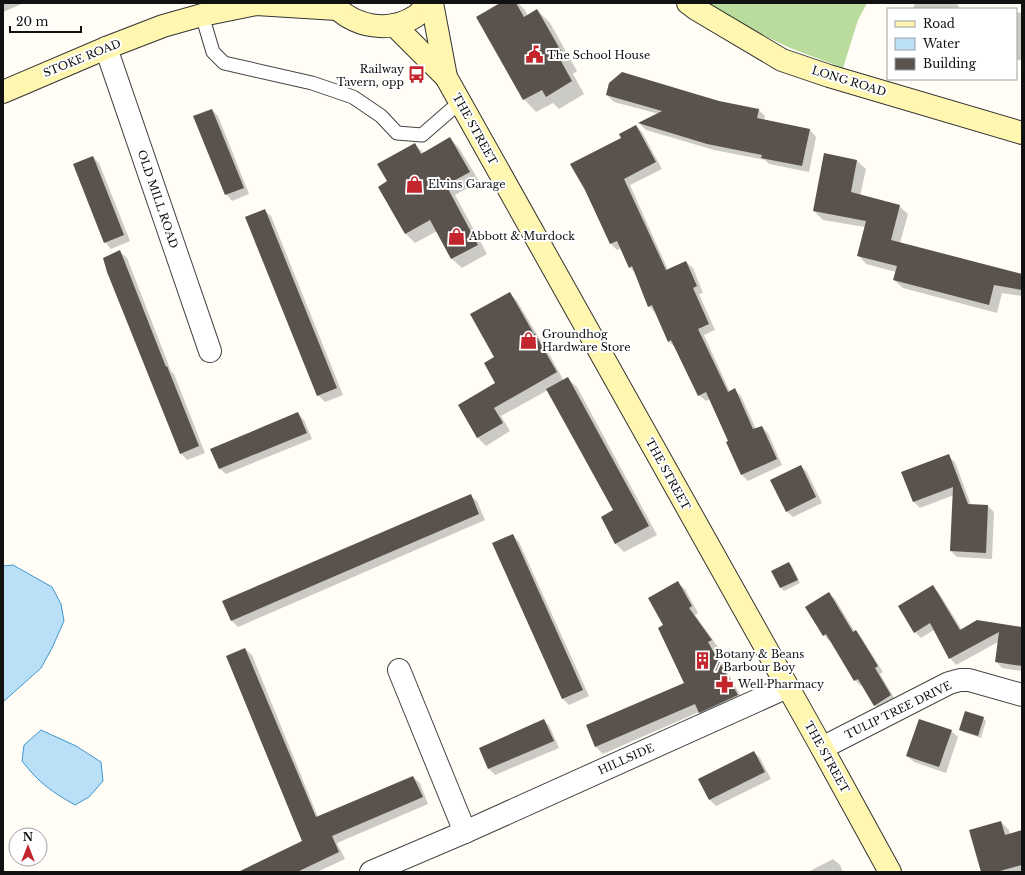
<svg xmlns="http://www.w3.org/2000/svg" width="1025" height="875" font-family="'Libre Baskerville',serif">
<rect width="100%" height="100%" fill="#fffdf5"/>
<path fill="#b9dc9c" d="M708,3H867L858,20L843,68L790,48L744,26Z"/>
<g fill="#b9e0f7" stroke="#3f96cf">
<path d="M13,565L52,587L61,604L64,621L52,648L41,668L3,702V566Z"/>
<path d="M41,730L76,746L101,762L103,781L89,797L75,805C52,792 39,783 22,761L24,745Z"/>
</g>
<g fill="#0003">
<path d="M3,3H24L3,12Z"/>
<path d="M502,3H518L525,10L528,16L537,10L550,23L577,71L573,74L584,94L559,109L553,103L536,112L524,99Z"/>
<path d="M915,3H956L959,6L958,9H913Z"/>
<path d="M1016,12L1022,13V61L1016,59Z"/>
<path d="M607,95L718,102L759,110L765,116L764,121L810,130L816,137L809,172L769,164L765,160L714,150L646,130L640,124L659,114L614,102Z"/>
<path d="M212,110L218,116L249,194L232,201L226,194Z"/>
<path d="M636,126L642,132L662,169L630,185L668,270L686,262L693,268L703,293L699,294L715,330L704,335L730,392L734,390L741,396L756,429L762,427L768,433L782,465L748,481L742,475L727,442L730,441L710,399L706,401L699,395L675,347L668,341L655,313L649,306L635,273L630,267L621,248L617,250L611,244L622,138Z"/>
<path d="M450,138L459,148L479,181L455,195L487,254L462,268L452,259L437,231L415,243L406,234L389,182L414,144L424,153Z"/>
<path d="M825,155L857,161L866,169L860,196L899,206L908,214L900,243L1022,274V296L1002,293L997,313L903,288L894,280L896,272L866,264L858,255L865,227L823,220L814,211Z"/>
<path d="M93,157L99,163L130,241L111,249L105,242Z"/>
<path d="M264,210L271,216L343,395L325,402L318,395Z"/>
<path d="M120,252L127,258L171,371L174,374L205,453L187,460L181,453Z"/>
<path d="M509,293L517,301L539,338L543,343L564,381L568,379L577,387L657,535L624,552L616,544L602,517L614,511L548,390L501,416L510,431L486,446L478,438L459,405L496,384L495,357Z"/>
<path d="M298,413L304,420L312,439L226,474L219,468Z"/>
<path d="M948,456L955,462L971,505L988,506L994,512L992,559L957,557L951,551L954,495L920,508L914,502L902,473Z"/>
<path d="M801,466L807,472L822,503L793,517L786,511Z"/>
<path d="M470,495L477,501L485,520L238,627L231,620Z"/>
<path d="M512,535L519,542L589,696L569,705L563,699L493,544Z"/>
<path d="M789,563L792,566L800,583L784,591L781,588L773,571Z"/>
<path d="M678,583L685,589L698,613L695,615L718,647L714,649L744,702L707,719L699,712L603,754L596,747L587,726L686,683L664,626Z"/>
<path d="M933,587L939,593L962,630L1022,628V671L1002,668L996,661L998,642L956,665L950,658L934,630L921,638L915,632Z"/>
<path d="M829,593L835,599L855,632L861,637L883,672L880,674L896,701L881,711L875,705L863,685L861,686L855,680L831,640L829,641L824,635Z"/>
<path d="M245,649L252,655L318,817L413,777L420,783L428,804L337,843L345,859L317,872H262L303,842Z"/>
<path d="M983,718L986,721L981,738L963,732L960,729Z"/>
<path d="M544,720L550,727L559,748L495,775L489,769L480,748Z"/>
<path d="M951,731L958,737L946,773L914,762L907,756Z"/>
<path d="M754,752L760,758L771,779L716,806L710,800L699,779Z"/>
<path d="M1001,822L1009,830L1010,834L1022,831V872H982Z"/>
<path d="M833,859L840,865L843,872H811L810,871Z"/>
</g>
<g fill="#5a524d">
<path d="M500,3H516L524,17L537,9L565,58L561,61L572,81L546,97L542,90L523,100L476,17Z"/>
<path d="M622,72L719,101L759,109L757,118L810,129L802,166L761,158L762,155L707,144L638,123L662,111L606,95L609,83Z"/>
<path d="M212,109L244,188L225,195L193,116Z"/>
<path d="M636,125L656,162L624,179L666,270L686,261L697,286L693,288L709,324L698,329L728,392L735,388L753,429L762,426L777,459L741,475L726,442L728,441L706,392L698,396L671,340L668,342L652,305L648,307L632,266L629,268L617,241L610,244L585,190L570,164L621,138L619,134Z"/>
<path d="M450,137L470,172L446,185L478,245L451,259L430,220L405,234L378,187L387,181L377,164L415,143L421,154Z"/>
<path d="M824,153L857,160L851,192L900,205L891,240L1022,274V290L994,285L989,305L893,280L897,266L857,256L866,221L813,211Z"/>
<path d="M93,156L124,235L104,243L73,164Z"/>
<path d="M265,209L337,388L317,396L245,217Z"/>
<path d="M120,250L166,367L167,366L199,446L180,454L107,272L103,258Z"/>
<path d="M510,292L534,334H535L557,372L494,408L503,423L477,438L458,405L495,383L484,363L494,357L470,314Z"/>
<path d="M568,377L649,526L615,544L601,517L613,510L546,389Z"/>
<path d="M298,412L307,433L219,469L210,449Z"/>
<path d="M949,454L968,504L988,505L986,553L950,551L953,487L913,502L901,472Z"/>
<path d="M801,465L816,497L786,512L770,480Z"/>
<path d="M471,494L479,514L231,621L222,601Z"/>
<path d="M513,534L583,690L562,699L492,543Z"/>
<path d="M789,562L798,580L780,588L771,571Z"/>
<path d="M678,581L692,606L689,608L712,640L708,642L738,695L699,713L695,704L595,747L586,725L684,683L658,628L663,625L648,598Z"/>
<path d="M933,585L960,630L977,620L1022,627V666L995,662L999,632L949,659L930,623L914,633L898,606Z"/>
<path d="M829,592L853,632L856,630L878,666L875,668L891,695L874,706L858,679L854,681L826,634L823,636L805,607Z"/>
<path d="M245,648L316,817L413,776L423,797L332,836L339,852L297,872H238L302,841L226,656Z"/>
<path d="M965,711L984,717L978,736L959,730Z"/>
<path d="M544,719L554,741L488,769L479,748Z"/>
<path d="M919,719L952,730L939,767L906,756Z"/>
<path d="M754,751L765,772L709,800L698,779Z"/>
<path d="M1001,821L1005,835L1022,830V865L996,872H981L969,830Z"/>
</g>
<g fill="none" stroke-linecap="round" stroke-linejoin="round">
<defs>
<path id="lane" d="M202,15L213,52L224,63L312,83L353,97L381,116L397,133L422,135L460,102"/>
<g id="street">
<path d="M106,48L210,351"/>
<path d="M399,670L465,832"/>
<path d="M822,748L949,683L960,680H969L1022,695"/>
<path d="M371,872L465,832L787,687"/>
</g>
<g id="secondary">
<path d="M332,3C353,27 389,34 416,16C421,12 425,7 430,3"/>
<path d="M432,3L446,77"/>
<path d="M688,3L696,9L782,60L829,76L1022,133"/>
<path d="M394,25L446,77L460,102L822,748L890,872"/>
<path d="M3,92L106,48L163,26L202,15L256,4L337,9"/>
</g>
</defs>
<use href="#lane" stroke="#444" stroke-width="15"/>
<use href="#street" stroke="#444" stroke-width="24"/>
<use href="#secondary" stroke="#333" stroke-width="24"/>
<use href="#lane" stroke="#fff" stroke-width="13"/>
<use href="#street" stroke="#fff" stroke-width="22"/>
<use href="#secondary" stroke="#fff6b0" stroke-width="22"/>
</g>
<defs>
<symbol id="civic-bare" viewBox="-9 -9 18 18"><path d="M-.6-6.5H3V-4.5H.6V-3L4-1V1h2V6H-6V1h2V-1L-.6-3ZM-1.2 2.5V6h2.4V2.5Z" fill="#c4262e" stroke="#fff" stroke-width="2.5" paint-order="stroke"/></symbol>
<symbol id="bus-bare" viewBox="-9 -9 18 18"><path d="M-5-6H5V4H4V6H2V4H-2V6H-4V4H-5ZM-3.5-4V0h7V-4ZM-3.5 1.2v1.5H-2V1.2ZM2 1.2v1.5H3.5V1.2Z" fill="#c4262e" stroke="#fff" stroke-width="2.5" paint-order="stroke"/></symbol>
<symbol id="shop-bare" viewBox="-9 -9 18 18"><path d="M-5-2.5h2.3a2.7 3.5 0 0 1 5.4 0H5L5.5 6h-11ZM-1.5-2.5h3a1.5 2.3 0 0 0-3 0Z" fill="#c4262e" stroke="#fff" stroke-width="2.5" paint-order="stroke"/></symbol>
<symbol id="building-bare" viewBox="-9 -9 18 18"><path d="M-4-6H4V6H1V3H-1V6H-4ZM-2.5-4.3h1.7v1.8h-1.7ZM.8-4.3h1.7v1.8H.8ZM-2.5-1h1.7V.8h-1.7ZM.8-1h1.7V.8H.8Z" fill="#c4262e" stroke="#fff" stroke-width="2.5" paint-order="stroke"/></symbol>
<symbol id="pharmacy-bare" viewBox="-9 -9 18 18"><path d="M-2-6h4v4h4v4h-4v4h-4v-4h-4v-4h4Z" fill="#c4262e" stroke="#fff" stroke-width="2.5" paint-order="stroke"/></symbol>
</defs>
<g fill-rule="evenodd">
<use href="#civic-bare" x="522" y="42" width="25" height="25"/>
<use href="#bus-bare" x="404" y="62" width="25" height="25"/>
<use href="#shop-bare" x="402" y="172" width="25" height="25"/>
<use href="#shop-bare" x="444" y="224" width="25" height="25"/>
<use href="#shop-bare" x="516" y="328" width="25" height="25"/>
<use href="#building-bare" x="690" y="648" width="25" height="25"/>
<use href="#pharmacy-bare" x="712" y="672" width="25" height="25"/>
</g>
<g text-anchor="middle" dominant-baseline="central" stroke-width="4" stroke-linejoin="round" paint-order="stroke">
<g font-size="11" fill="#111" stroke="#fff" text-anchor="start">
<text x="547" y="55">The School House</text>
<text x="404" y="69" text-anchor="end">Railway<tspan x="404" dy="13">Tavern, opp</tspan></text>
<text x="428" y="184">Elvins Garage</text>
<text x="469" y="236">Abbott &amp; Murdock</text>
<text x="542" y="334">Groundhog<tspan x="542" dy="13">Hardware Store</tspan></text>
<text x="715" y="654">Botany &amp; Beans<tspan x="715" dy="13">/ Barbour Boy</tspan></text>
<text x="738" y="684">Well Pharmacy</text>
</g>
<g font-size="11" fill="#111" stroke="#fff">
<text transform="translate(82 58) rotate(-22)">STOKE ROAD</text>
<text transform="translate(849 81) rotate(17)">LONG ROAD</text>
<text transform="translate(475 129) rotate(61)">THE STREET</text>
<text transform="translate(158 199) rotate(71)">OLD MILL ROAD</text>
<text transform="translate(668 474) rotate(61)">THE STREET</text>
<text transform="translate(898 710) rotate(-26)">TULIP TREE DRIVE</text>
<text transform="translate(827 757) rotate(61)">THE STREET</text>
<text transform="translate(626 759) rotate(-24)">HILLSIDE</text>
</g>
</g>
<rect width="1025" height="875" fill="none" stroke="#111111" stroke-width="8"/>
<rect x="887" y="8" width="130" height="72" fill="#ffffff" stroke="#a0a0a0"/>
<rect x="895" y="21" width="20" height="6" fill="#fff6b0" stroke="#a0a0a0"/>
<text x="923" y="28" font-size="12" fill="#111111">Road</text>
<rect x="895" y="38" width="20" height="12" fill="#b9e0f7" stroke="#a0a0a0"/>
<text x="923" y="48" font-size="12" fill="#111111">Water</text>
<rect x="895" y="58" width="20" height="12" fill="#5a524d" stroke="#a0a0a0"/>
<text x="923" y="68" font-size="12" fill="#111111">Building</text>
<g transform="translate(28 847)"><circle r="19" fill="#ffffff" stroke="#a0a0a0"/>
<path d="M0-3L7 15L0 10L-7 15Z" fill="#c4262e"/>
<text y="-6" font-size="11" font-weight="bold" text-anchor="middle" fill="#111111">N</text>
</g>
<path d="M10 26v6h71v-6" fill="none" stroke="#111111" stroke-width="2"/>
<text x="16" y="26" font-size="12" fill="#111111" stroke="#ffffff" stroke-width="3" paint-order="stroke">20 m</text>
</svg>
